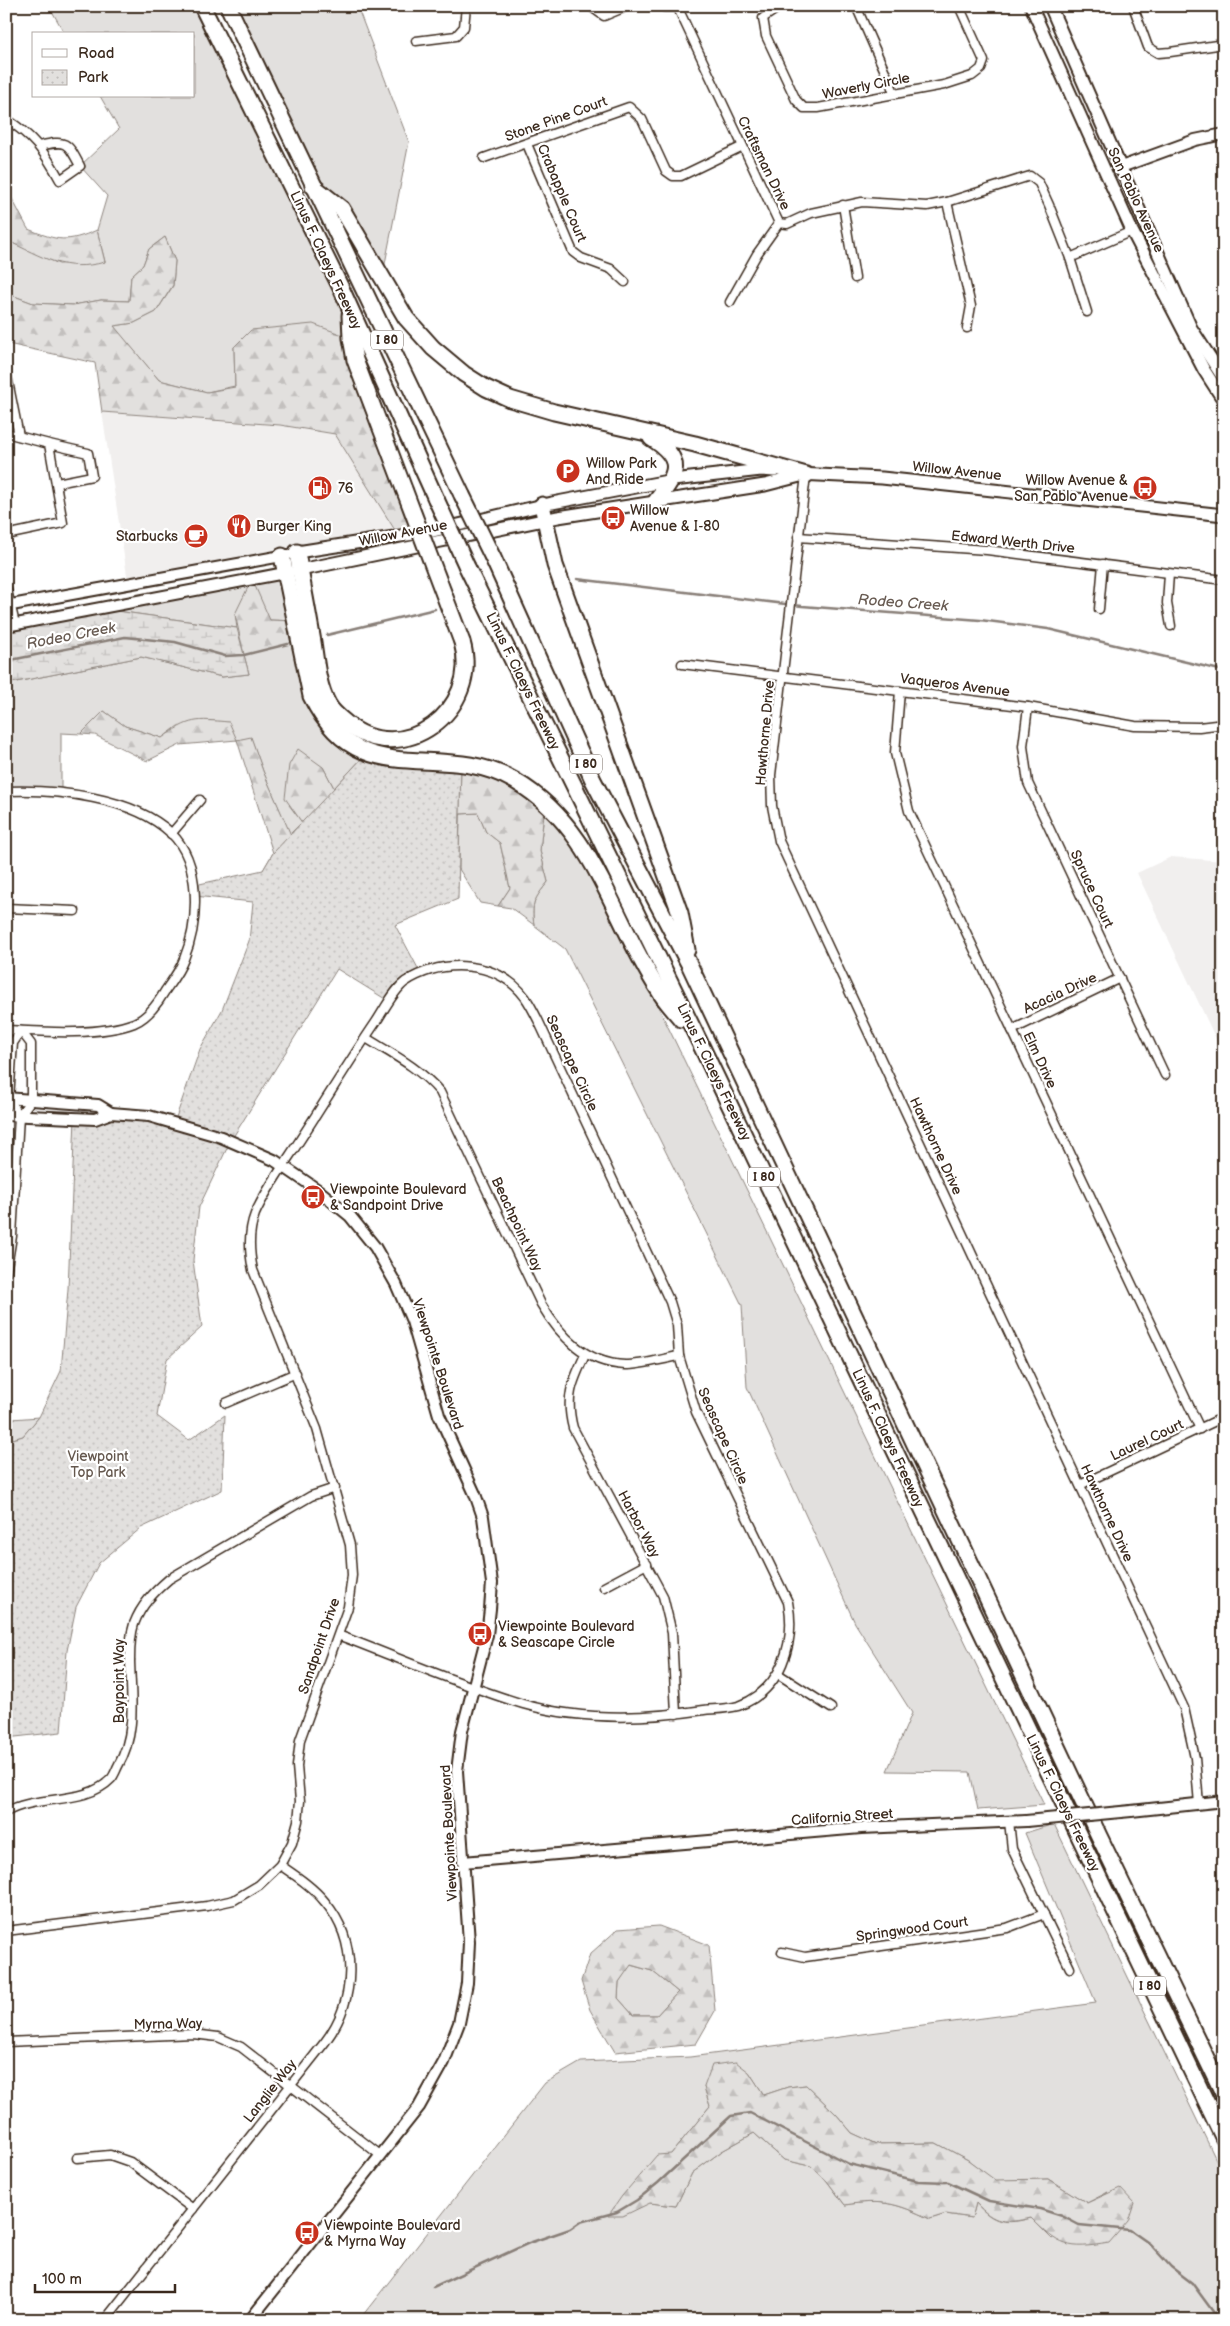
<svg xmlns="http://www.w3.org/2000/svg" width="1230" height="2326" font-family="'Balsamiq Sans',sans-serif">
<defs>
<pattern id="forest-firs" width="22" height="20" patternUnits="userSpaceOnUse" patternTransform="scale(1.25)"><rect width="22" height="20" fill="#e2e0de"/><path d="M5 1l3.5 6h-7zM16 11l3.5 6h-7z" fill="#c3c0be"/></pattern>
<pattern id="wetland-marsh" width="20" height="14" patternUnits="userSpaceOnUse" patternTransform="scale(1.25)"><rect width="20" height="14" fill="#e2e0de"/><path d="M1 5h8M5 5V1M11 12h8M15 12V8" fill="none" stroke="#c3c0be"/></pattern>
<pattern id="park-dots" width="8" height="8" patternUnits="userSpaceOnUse" patternTransform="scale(1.25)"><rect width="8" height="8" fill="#e2e0de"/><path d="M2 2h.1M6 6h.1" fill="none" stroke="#c3c0be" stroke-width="1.8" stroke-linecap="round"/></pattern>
</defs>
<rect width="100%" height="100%" fill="#fff"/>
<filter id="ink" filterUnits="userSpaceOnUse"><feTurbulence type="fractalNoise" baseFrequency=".02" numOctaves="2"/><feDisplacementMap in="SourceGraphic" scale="10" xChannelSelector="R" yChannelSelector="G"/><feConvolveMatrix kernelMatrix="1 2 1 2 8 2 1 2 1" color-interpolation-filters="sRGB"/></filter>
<g filter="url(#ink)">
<g fill="#f1efee">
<path d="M102,412L280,425L335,434L398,535L128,582Z"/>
<path d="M1171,857L1224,861V1056L1137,873Z"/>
</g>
<g fill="#e2e0de" stroke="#8e857e" fill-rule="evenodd">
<path d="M49,6H202L341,288L351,338L234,347L235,386L207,392L159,380L113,326L134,323L156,312L173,286L175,261L165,237L149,249L143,265L131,276L129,301L101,300L73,305L33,303L6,293V240L59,264L105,262L97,230L107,196L80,166L119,129L100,96H194V34H65Z"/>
<path d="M227,6H357L409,142L381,284L311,185Z"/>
<path d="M285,574L295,621L270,620L235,614L237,628L95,608Z"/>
<path d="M298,637L308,687L367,753L334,788L323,767L289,805L302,822L290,834L263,771L251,738L237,740L178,726L162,738L125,726L104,711L81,734L61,733V792L6,791V684L141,657L222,677L249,674L244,655L288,644Z"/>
<path d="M478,813L486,832L500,843L510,888L498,906L480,903L459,869L460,814Z"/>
<path d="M544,813L555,821L572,843L641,971L1044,1805L978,1810L970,1772L887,1771L912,1713L855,1623L747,1387L742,1305L565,949L534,925C531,904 534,899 548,882L540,851Z"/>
<path d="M6,1416L12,1419L39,1417L23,1436L6,1441Z"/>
<path d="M1054,1824L1224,2176V2320H359L545,2083L581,2062L690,2057L1096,2003L1025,1833ZM749,2072L764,2095L788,2087L806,2085L836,2114L852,2133L876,2144L936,2143L968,2160L995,2181L1048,2179L1087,2203L1108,2192L1052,2239L1031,2218C1006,2225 993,2223 976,2203L972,2218L946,2214L930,2219C897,2203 881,2199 845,2205L827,2181L811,2166L784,2160L754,2133L722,2151L692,2173L676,2206L650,2203L671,2154L710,2106L704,2087Z"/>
<path d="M630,1965L652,1971L678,1992L657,2015H633L618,1998L619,1982Z"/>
</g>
<g fill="url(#forest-firs)" stroke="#8e857e" fill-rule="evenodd">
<path d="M6,187L28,229C58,241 67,243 97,230L105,262C64,273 43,257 6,240Z"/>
<path d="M165,237L175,261L173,285L156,312L134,323L114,326L159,380L207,392L235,387L234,347L251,330L313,324L351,338L421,532L398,535L335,434L280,425L102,412L95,363L8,344L6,347V293L33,303L73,305L101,300L129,301L131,276L143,265L149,249Z"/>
<path d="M252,579L270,620L295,621L298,637L288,644L244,655L235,614Z"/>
<path d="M104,711L125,726L162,738C190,718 196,719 229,722L237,740L251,737L263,771L294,842L263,870L273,853L237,740L180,745L147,761L95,735L81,734Z"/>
<path d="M298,749L323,767L334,788L341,796L305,827L285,798L289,765Z"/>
<path d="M461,763L545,802L540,851L548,882C534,899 531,904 534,925L511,908L498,906L510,888L500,843L486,832L478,813L460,814L459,844Z"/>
<path d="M659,1926L709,1945L715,2011L696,2044L615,2052L590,2010L581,1981L590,1954L618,1929ZM631,1965L652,1971L678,1992L657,2015H633L618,1998L619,1982Z"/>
<path d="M736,2062L749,2072L764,2095L788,2087L806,2085L836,2114L852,2133L876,2144L936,2143L968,2160L995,2180L1048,2179L1087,2203L1120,2188L1134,2203L1128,2221L1109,2243C1068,2250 1060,2247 1031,2218C1005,2224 994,2223 976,2203L972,2218L946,2214L930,2219C897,2203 881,2199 845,2205L827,2181L811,2166L784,2160L754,2133L722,2151L692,2173L676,2206L650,2203L623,2216H608L622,2196L657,2155L671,2154L710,2106L704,2087L712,2065Z"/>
</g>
<path fill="url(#wetland-marsh)" stroke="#8e857e" d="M95,608L237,628L249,674L222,677L141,657L6,684V626Z"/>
<path fill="url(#park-dots)" stroke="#8e857e" d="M367,753L461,763L458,899L395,925L421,974L404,983L390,1002L337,969L230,1142L199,1207L193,1260L202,1327L167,1359L157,1416L189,1440L225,1415L222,1490L141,1528L99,1563L76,1607L67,1651L61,1732L6,1738V1441L23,1436L39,1417L61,1371L68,1289L75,1118L111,1113L174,1123L200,1049L222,1010L249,941L253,902L194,896L195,885L263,870L273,853Z"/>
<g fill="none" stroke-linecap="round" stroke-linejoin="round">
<g stroke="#887e77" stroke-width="2.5">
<path d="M577,579L802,606L980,620L1048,629L1224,671"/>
<path d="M327,635L435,609"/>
<path d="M6,661L125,637L175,642L225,656L244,655L288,644"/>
<path d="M433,2287L529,2243L570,2229L580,2222L617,2212L637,2200L658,2183L731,2116L750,2113L849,2164L918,2181L948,2182L989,2201L1040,2209L1062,2216L1079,2225L1130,2230L1150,2244L1171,2267L1192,2283L1214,2313L1223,2320"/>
</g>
<defs>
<g id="minor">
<path d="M590,6L604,16L628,6"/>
<path d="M677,6L779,223L787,224L811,213L862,202L927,206L947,202L1030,176L1039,183L1049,205L1070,258L1087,312"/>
<path d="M781,6L763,18L766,36L796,100L804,108H818L944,85L972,76L981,69L984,61L959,6"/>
<path d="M856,6L894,92"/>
<path d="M1133,6L1148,47L1158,53L1170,52L1224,44"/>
<path d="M416,41L456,36L464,27L466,6"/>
<path d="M6,119C33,136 45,152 60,180L80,166C67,141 66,140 39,146"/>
<path d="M527,144L573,252L581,258L611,269L625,282"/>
<path d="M484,158L629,107L642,119L666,171L673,176H681L741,147"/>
<path d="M947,202L971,306L967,328"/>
<path d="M843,205L855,278"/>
<path d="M1070,258L1132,231"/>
<path d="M730,302L757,254L779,223"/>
<path d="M6,371L19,436"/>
<path d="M6,433L49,444L63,523L6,535"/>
<path d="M49,444L88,453L92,476L57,483"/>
<path d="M806,475L771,775L772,806L779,841L1184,1708L1195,1758L1199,1804"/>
<path d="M798,537L987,550L1224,580"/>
<path d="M1169,574L1167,603L1171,626"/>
<path d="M6,586L15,624"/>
<path d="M1099,609L1103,564"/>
<path d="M682,664L1028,707L1135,726L1199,727L1224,724"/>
<path d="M900,691L895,753L909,811L1200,1429"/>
<path d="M1028,707L1023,746L1028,783L1165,1075"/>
<path d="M6,791C56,789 133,797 171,833C202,863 199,922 184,959C180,970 172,981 165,991C158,1003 147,1018 134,1023C100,1036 43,1032 6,1030"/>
<path d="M171,834L200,800"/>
<path d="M6,908L75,911"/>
<path d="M1012,1030L1120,978"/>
<path d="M21,1031L31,1044V1100L19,1116L9,1098L13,1043Z"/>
<path d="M366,1038C392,1054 420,1068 440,1092L541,1304C560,1336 585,1363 625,1365C642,1365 662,1359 679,1356"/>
<path d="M6,1273L12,1236L19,1116"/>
<path d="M585,1355C572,1383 565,1397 573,1428L663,1596L672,1633L676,1714"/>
<path d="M226,1403L296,1373"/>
<path d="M1080,1485L1224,1417"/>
<path d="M604,1587L647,1564"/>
<path d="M778,1674L831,1708"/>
<path d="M6,1812C36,1794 85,1806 111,1779C114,1776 116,1770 118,1766C137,1733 131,1698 130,1661C130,1648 130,1636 134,1624C141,1605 154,1592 169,1579L311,1496L335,1488"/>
<path d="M1009,1821L1012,1849L1070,1968"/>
<path d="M6,1931L207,1906L234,1900L259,1885L280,1865L292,1843L298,1821L300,1801L297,1766L300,1740L348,1607L352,1575L350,1545L317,1429L253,1270C249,1251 248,1232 255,1214C266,1189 286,1162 300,1140C326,1100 350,1060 376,1022C384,1010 394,990 405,982C443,958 497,960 525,997C530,1004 534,1012 538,1020L670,1302L677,1325L679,1356L696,1412L788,1602C796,1643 781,1691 738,1706C728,1709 715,1709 704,1710C644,1719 582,1721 523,1704C460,1685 399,1658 338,1635"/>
<path d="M782,1952L805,1957L1007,1928L1044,1914"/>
<path d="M6,2042L193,2034L218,2037L241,2047L380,2155"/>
<path d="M77,2158L110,2155L130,2162L193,2209"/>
<path d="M105,2320L325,2042C356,2001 359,1942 325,1902C313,1887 296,1876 280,1865"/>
</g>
<g id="tertiary">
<path d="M665,6H675"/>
<path d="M1121,167L1195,140L1224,134"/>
<path d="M6,606L287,555"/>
<path d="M6,626L290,572"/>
<path d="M6,1098L98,1105L111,1113"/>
<path d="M6,1115L95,1119L111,1113L149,1116L221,1137L274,1160L318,1190L350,1216L375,1247L396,1284L412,1321L439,1415L475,1494L483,1517L492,1583L490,1609L487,1635L462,1731L457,1771L469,1942L467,1983L459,2023L444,2062L419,2107L250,2320"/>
<path d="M1131,1811L1224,1801"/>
<path d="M463,1862L861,1828L1026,1821"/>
</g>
<g id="secondary">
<path d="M1031,6L1132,231L1204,370L1224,401"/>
<path d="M1050,6L1191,328L1224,379"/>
<path d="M798,474L882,478L1224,515"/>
<path d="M297,552L433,531L552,503L673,480L761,470L774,471"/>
<path d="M300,570L558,517L765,485L804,475"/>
</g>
<g id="motorway">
<path d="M202,6L341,288L436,499"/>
<path d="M228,6L462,495"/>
<path d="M313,186L342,209L406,318L433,348L464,374L486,388L510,399L554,412L695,444L806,475"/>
<path d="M350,315L351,338L355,360L404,489"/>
<path d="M651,438C685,459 678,474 656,501"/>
<path d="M542,505L555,565L680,913L687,950"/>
<path d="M297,552C302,582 308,612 313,642C316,662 318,686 328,704C332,712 340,718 346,723C402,770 482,710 462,642"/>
<path d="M282,556L311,696C360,797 440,737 515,781C594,827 611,916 658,989C664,1000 673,1009 681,1019"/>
<path d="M493,558L593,780L689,964L1099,1836L1224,2095"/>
<path d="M467,567L699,1041L1224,2139"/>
</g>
</defs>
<use href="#minor" stroke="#3b2a1e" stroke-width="11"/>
<use href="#tertiary" stroke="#3b2a1e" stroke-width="14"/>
<use href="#secondary" stroke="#3b2a1e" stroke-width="15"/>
<use href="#motorway" stroke="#3b2a1e" stroke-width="19"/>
<use href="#minor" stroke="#fff" stroke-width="8"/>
<use href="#tertiary" stroke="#fff" stroke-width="10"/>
<use href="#secondary" stroke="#fff" stroke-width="11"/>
<use href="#motorway" stroke="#fff" stroke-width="15"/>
<defs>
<path id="tertiary-bridge" d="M1026,1821L1131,1811"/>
<g id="motorway-bridge">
<path d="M404,489L462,642"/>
<path d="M462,495L493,558"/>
<path d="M436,499L467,567"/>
</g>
</defs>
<use href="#tertiary-bridge" stroke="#3b2a1e" stroke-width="14" stroke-linecap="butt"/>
<use href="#motorway-bridge" stroke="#3b2a1e" stroke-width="19" stroke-linecap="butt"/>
<use href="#tertiary-bridge" stroke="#fff" stroke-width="10"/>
<use href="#motorway-bridge" stroke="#fff" stroke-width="15"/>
</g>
</g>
<defs>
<symbol id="parking-disc" viewBox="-11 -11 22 22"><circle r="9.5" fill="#c8321e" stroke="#fff"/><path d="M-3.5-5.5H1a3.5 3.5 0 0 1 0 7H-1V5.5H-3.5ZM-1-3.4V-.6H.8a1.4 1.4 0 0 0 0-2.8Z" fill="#fff"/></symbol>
<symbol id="fuel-disc" viewBox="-11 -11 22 22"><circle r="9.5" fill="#c8321e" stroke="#fff"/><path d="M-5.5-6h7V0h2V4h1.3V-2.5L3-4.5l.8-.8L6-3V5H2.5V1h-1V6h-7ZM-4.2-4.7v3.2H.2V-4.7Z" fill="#fff"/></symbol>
<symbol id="bus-disc" viewBox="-11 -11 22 22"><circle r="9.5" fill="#c8321e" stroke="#fff"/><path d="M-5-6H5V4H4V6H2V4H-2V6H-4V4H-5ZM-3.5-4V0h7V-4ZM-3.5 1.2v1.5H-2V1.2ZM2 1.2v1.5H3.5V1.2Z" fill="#fff"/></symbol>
<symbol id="restaurant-disc" viewBox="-11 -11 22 22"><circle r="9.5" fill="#c8321e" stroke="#fff"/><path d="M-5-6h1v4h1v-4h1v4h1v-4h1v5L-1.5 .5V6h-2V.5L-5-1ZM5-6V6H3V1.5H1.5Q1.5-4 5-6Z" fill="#fff"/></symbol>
<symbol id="cafe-disc" viewBox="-11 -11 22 22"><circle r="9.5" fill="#c8321e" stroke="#fff"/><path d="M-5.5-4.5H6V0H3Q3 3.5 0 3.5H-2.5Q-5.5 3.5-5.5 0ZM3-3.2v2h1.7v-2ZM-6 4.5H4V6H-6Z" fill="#fff"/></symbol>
</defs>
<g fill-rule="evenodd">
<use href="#parking-disc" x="554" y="457" width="28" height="28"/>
<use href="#fuel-disc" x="306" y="474" width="28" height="28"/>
<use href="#bus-disc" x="1131" y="474" width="28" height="28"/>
<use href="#bus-disc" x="599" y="504" width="28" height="28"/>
<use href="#restaurant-disc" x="225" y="512" width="28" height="28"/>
<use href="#cafe-disc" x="182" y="522" width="28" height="28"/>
<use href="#bus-disc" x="299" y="1183" width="28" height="28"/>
<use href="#bus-disc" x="466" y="1620" width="28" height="28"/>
<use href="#bus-disc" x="293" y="2219" width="28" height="28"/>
</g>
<g text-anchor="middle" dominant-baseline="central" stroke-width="4.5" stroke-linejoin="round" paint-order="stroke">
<g fill="#fff" stroke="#766a62" stroke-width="1">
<rect x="371" y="330.5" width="32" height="19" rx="4"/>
<rect x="570" y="754.5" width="32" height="19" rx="4"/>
<rect x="748" y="1167.5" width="32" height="19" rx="4"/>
<rect x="1134" y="1976.5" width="32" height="19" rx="4"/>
</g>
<g font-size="12" font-weight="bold" fill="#3b2a1e">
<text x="387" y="340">I 80</text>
<text x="586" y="764">I 80</text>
<text x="764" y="1177">I 80</text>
<text x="1150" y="1986">I 80</text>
</g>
<g font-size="14" fill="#3b2a1e" stroke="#fff">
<text transform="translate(866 86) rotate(-11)">Waverly Circle</text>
<text transform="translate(556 119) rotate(-20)">Stone Pine Court</text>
<text transform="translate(764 163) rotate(64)">Craftsman Drive</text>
<text transform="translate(562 193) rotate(67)">Crabapple Court</text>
<text transform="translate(1136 200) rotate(65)">San Pablo Avenue</text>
<text transform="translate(326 260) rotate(65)">Linus F. Claeys Freeway</text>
<text transform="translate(957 471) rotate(6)">Willow Avenue</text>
<text transform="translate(403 533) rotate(-11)">Willow Avenue</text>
<text transform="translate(1013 542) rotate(6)">Edward Werth Drive</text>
<text transform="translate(523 681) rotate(64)">Linus F. Claeys Freeway</text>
<text transform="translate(955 685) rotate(7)">Vaqueros Avenue</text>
<text transform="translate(765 733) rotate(-85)">Hawthorne Drive</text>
<text transform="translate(1092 889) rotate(65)">Spruce Court</text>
<text transform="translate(1060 993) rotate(-25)">Acacia Drive</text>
<text transform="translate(1040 1060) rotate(65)">Elm Drive</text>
<text transform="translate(572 1063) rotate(65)">Seascape Circle</text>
<text transform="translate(714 1072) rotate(64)">Linus F. Claeys Freeway</text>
<text transform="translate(936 1146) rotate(65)">Hawthorne Drive</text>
<text transform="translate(517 1224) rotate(65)">Beachpoint Way</text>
<text transform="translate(438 1364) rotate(72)">Viewpointe Boulevard</text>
<text transform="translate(723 1436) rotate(66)">Seascape Circle</text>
<text transform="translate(888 1438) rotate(65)">Linus F. Claeys Freeway</text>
<text transform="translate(1147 1440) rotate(-25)">Laurel Court</text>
<text transform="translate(1107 1513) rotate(65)">Hawthorne Drive</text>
<text transform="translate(639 1524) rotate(62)">Harbor Way</text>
<text transform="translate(319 1646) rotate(-71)">Sandpoint Drive</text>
<text transform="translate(119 1681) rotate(-90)">Baypoint Way</text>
<text transform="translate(1063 1803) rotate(64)">Linus F. Claeys Freeway</text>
<text transform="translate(842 1817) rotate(-4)">California Street</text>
<text transform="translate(449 1833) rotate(-93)">Viewpointe Boulevard</text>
<text transform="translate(912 1929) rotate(-8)">Springwood Court</text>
<text transform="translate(168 2024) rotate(-1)">Myrna Way</text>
<text transform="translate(270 2091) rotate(-52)">Langlie Way</text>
</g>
<g font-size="14" fill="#3b2a1e" stroke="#fff" text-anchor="start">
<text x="586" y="463">Willow Park<tspan x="586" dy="16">And Ride</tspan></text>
<text x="1128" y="480" text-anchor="end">Willow Avenue &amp;<tspan x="1128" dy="16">San Pablo Avenue</tspan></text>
<text x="338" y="488">76</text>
<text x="630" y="510">Willow<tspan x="630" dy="16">Avenue &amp; I-80</tspan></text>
<text x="256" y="526">Burger King</text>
<text x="178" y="536" text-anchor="end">Starbucks</text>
<text x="330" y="1189">Viewpointe Boulevard<tspan x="330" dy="16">&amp; Sandpoint Drive</tspan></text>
<text x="498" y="1626">Viewpointe Boulevard<tspan x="498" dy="16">&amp; Seascape Circle</tspan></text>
<text x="324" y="2225">Viewpointe Boulevard<tspan x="324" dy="16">&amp; Myrna Way</tspan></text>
</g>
<g font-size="14" fill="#65584e" stroke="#fff">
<text x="98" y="1456">Viewpoint<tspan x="98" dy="16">Top Park</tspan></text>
</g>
<g font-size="15" font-style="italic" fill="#685b52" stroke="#fff">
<text transform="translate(903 603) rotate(4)">Rodeo Creek</text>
<text transform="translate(71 636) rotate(-11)">Rodeo Creek</text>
</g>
</g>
<rect width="1230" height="2326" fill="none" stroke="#fff" stroke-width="25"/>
<rect x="12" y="12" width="1205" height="2301" fill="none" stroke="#3b2a1e" stroke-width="2" filter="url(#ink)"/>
<rect x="32" y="32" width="162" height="65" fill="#ffffff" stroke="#b1aaa5"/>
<rect x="42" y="49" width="25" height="8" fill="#ffffff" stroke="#b1aaa5"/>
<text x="78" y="58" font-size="15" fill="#3b2a1e">Road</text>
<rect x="42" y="70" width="25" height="15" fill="url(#park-dots)" stroke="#b1aaa5"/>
<text x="78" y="82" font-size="15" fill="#3b2a1e">Park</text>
<path d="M35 2284v8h140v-8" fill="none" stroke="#3b2a1e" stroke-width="2.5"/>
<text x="42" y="2284" font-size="15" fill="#3b2a1e" stroke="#ffffff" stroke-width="4" paint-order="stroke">100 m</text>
</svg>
